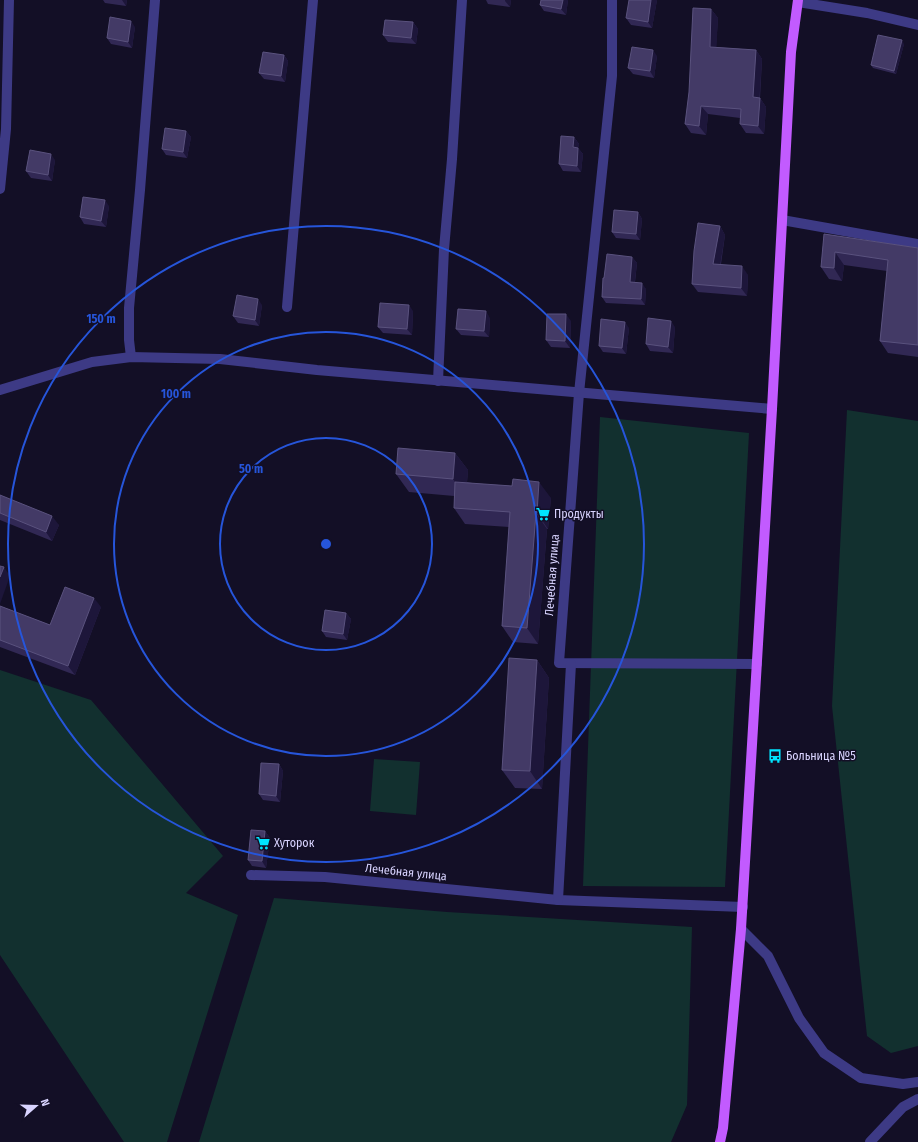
<svg xmlns="http://www.w3.org/2000/svg" width="918" height="1142" font-family="'Fira Sans Condensed',sans-serif">
<rect width="100%" height="100%" fill="#130f26"/>
<g fill="#12302f">
<path d="M847,410L918,421V1046L891,1053L867,1036L832,706Z"/>
<path d="M600,417L749,433L725,887L583,886Z"/>
<path d="M0,670L91,700L223,856L186,893L238,915L167,1142H124L0,955Z"/>
<path d="M374,759L420,762L416,815L370,811Z"/>
<path d="M274,898L447,912L692,927L687,1105L671,1142H199Z"/>
</g>
<g fill="none" stroke-linecap="round" stroke-linejoin="round">
<g stroke="#3d3a85" stroke-width="10">
<path d="M612,0V76L579,393L559,663L757,664"/>
<path d="M798,2L867,13L918,25"/>
<path d="M0,189L6,129L9,0"/>
<path d="M782,220L918,244"/>
<path d="M287,307L313,0"/>
<path d="M131,357L129,340V308L140,190L155,0"/>
<path d="M438,381L444,249L452,159L462,0"/>
<path d="M0,390L92,362L131,357L220,359L317,370L772,409"/>
<path d="M251,875L325,877L558,900L743,907"/>
<path d="M558,900L571,664"/>
<path d="M741,929L768,956L799,1018L824,1053L861,1078L903,1084L918,1082"/>
<path d="M870,1142L903,1107L918,1099"/>
</g>
<path stroke="#c25bff" stroke-width="10" d="M720,1142L723,1128L741,929L772,409L791,52L798,0"/>
</g>
<g fill="#312854">
<path d="M103,0H127L126,6L105,3Z"/>
<path d="M486,0H511L510,7L488,4Z"/>
<path d="M541,0H568L566,15L544,11L540,5Z"/>
<path d="M657,0L652,28L631,25L626,18Z"/>
<path d="M711,9L718,18L716,47L756,50L762,59L760,98L766,107L764,134L746,133L740,124V118L708,114L706,135L691,133L685,124Z"/>
<path d="M413,22L418,29L416,44L388,42L383,35Z"/>
<path d="M135,27L132,48L111,44L107,38Z"/>
<path d="M904,44L896,74L873,68L871,65Z"/>
<path d="M284,55L288,61L285,82L264,79L259,73Z"/>
<path d="M657,56L654,78L633,74L628,68Z"/>
<path d="M186,131L191,137L187,158L166,155L162,149Z"/>
<path d="M574,137L579,144L578,148L583,154L581,172L563,171L559,164Z"/>
<path d="M55,160L52,181L31,178L26,171Z"/>
<path d="M109,206L106,227L84,224L80,217Z"/>
<path d="M638,212L642,219L640,240L616,238L612,232Z"/>
<path d="M720,226L725,235L721,264L748,275L747,296L698,292L692,284Z"/>
<path d="M824,234L918,248V357L888,353L880,341L887,271L844,265L842,281L829,279L821,267Z"/>
<path d="M632,257L637,263L635,282L646,289L645,305L606,303L602,297L604,278Z"/>
<path d="M262,305L259,326L238,323L233,316Z"/>
<path d="M413,311L412,335L383,333L378,327Z"/>
<path d="M490,318L489,337L461,335L456,329Z"/>
<path d="M571,321L570,348L551,347L546,340Z"/>
<path d="M675,327L673,353L650,351L646,344Z"/>
<path d="M629,328L626,354L603,352L599,346Z"/>
<path d="M455,453L468,470L467,482L551,498L548,529H547L538,644L513,642L502,626L509,527L465,524L454,508V496L409,492L396,474Z"/>
<path d="M0,495L59,525L52,541L0,520Z"/>
<path d="M0,606L50,625L101,607L75,675L0,647Z"/>
<path d="M346,613L351,619L347,640L326,637L322,631Z"/>
<path d="M537,660L549,678L542,789L515,788L502,770Z"/>
<path d="M279,764L283,771L280,802L263,800L259,794Z"/>
<path d="M265,831L270,838L266,868L252,866L248,860Z"/>
</g>
<g fill="#1d163a">
<path d="M122,0H127L126,6Z"/>
<path d="M505,0H511L510,7L505,1Z"/>
<path d="M563,0H568L566,15L561,9Z"/>
<path d="M651,0H657L652,28L648,22Z"/>
<path d="M711,9L718,18L716,56L710,47Z"/>
<path d="M131,21L135,27L132,48L128,42Z"/>
<path d="M413,22L418,29L416,44L411,38Z"/>
<path d="M902,40L904,44L896,74L894,71Z"/>
<path d="M653,50L657,56L654,78L650,71Z"/>
<path d="M756,50L762,59L759,106L753,97Z"/>
<path d="M284,55L288,61L285,82L281,76Z"/>
<path d="M760,98L766,107L764,134L758,126Z"/>
<path d="M701,106L708,114L706,135L699,126Z"/>
<path d="M186,131L191,137L187,158L183,152Z"/>
<path d="M574,137L579,144L578,154L573,147Z"/>
<path d="M578,148L583,154L581,172L577,166Z"/>
<path d="M51,154L55,160L52,181L48,175Z"/>
<path d="M105,200L109,206L106,227L101,221Z"/>
<path d="M638,212L642,219L640,240L636,234Z"/>
<path d="M720,226L725,235L719,272L713,264Z"/>
<path d="M835,252L844,265L842,281L834,268Z"/>
<path d="M632,257L637,263L634,288L630,282Z"/>
<path d="M742,266L748,275L747,296L741,288Z"/>
<path d="M642,283L646,289L645,305L641,299Z"/>
<path d="M258,299L262,305L259,326L255,320Z"/>
<path d="M409,305L413,311L412,335L407,329Z"/>
<path d="M486,311L490,318L489,337L484,331Z"/>
<path d="M566,314L571,321L570,348L565,341Z"/>
<path d="M671,321L675,327L673,353L668,347Z"/>
<path d="M625,322L629,328L626,354L622,348Z"/>
<path d="M455,453L468,470L466,496L453,479Z"/>
<path d="M539,482L551,498L548,529L537,513Z"/>
<path d="M536,513L547,529L538,644L527,628Z"/>
<path d="M52,516L59,525L52,541L46,532Z"/>
<path d="M4,567L10,576L0,604V577Z"/>
<path d="M94,598L101,607L75,675L68,666Z"/>
<path d="M346,613L351,619L347,640L343,634Z"/>
<path d="M537,660L549,678L542,789L530,771Z"/>
<path d="M279,764L283,771L280,802L276,796Z"/>
<path d="M265,831L270,838L266,868L262,861Z"/>
</g>
<g fill="#433a66" stroke="#5a527e">
<path d="M541,0H563L561,9L540,5Z"/>
<path d="M629,0H651L648,22L626,18Z"/>
<path d="M693,8L711,9L710,47L756,50L753,97L760,98L758,126L740,124L741,109L701,106L699,126L685,124L689,92Z"/>
<path d="M110,17L131,21L128,42L107,38Z"/>
<path d="M385,20L413,22L411,38L383,35Z"/>
<path d="M878,35L902,40L894,71L871,65Z"/>
<path d="M632,47L653,50L650,71L628,68Z"/>
<path d="M263,52L284,55L281,76L259,73Z"/>
<path d="M165,128L186,131L183,152L162,149Z"/>
<path d="M561,136L574,137L573,147L578,148L577,166L559,164Z"/>
<path d="M30,150L51,154L48,175L26,171Z"/>
<path d="M83,197L105,200L101,221L80,217Z"/>
<path d="M614,210L638,212L636,234L612,232Z"/>
<path d="M698,223L720,226L713,264L742,266L741,288L692,284L694,251Z"/>
<path d="M824,234L918,248V345L880,341L888,260L835,252L834,268L821,267Z"/>
<path d="M607,254L632,257L630,282L642,283L641,299L602,297L603,278H604Z"/>
<path d="M237,295L258,299L255,320L233,316Z"/>
<path d="M380,303L409,305L407,329L378,327Z"/>
<path d="M458,309L486,311L484,331L456,329Z"/>
<path d="M547,314H566L565,341L546,340Z"/>
<path d="M648,318L671,321L668,347L646,344Z"/>
<path d="M601,319L625,322L622,348L599,346Z"/>
<path d="M398,448L455,453L453,479L396,474Z"/>
<path d="M513,479L539,482L537,513H536L527,628L502,626L510,512L454,508L455,482L512,486Z"/>
<path d="M0,495L52,516L46,532L0,513Z"/>
<path d="M0,566L4,567L0,577Z"/>
<path d="M65,587L94,598L68,666L0,640V606L50,625Z"/>
<path d="M325,610L346,613L343,634L322,631Z"/>
<path d="M509,658L537,660L530,771L502,770Z"/>
<path d="M261,763L279,764L276,796L259,794Z"/>
<path d="M251,830L265,831L262,861L248,860Z"/>
</g>
<g fill="none" stroke="#2655da" stroke-width="2">
<circle cx="326" cy="544" r="106"/>
<circle cx="326" cy="544" r="212"/>
<circle cx="326" cy="544" r="318"/>
</g>
<defs>
<symbol id="supermarket-bare" viewBox="-9 -9 18 18"><path d="M-6-5.5h2.5l.6 2H6L4.5 2H-2.5L-4.4-4H-6ZM-1.5 3.2a1.3 1.3 0 1 0 .1 0ZM3 3.2a1.3 1.3 0 1 0 .1 0Z" fill="#00e5ff" stroke="#130f26" stroke-width="2.5" paint-order="stroke"/></symbol>
<symbol id="bus-bare" viewBox="-9 -9 18 18"><path d="M-5-6H5V4H4V6H2V4H-2V6H-4V4H-5ZM-3.5-4V0h7V-4ZM-3.5 1.2v1.5H-2V1.2ZM2 1.2v1.5H3.5V1.2Z" fill="#00e5ff" stroke="#130f26" stroke-width="2.5" paint-order="stroke"/></symbol>
</defs>
<g fill-rule="evenodd">
<use href="#supermarket-bare" x="533" y="504" width="20" height="20"/>
<use href="#bus-bare" x="765" y="746" width="20" height="20"/>
<use href="#supermarket-bare" x="253" y="833" width="20" height="20"/>
</g>
<g text-anchor="middle" dominant-baseline="central" stroke-width="3" stroke-linejoin="round" paint-order="stroke">
<g font-size="12" fill="#d9d4ff" stroke="#130f26" text-anchor="start">
<text x="554" y="514">Продукты</text>
<text x="786" y="756">Больница №5</text>
<text x="274" y="843">Хуторок</text>
</g>
<g font-size="12" fill="#d9d4ff" stroke="#130f26">
<text transform="translate(552 575) rotate(-86)">Лечебная улица</text>
<text transform="translate(406 872) rotate(6)">Лечебная улица</text>
</g>
</g>
<circle cx="326" cy="544" r="6" fill="#2655da" stroke="#130f26" stroke-width="2"/>
<g font-size="12" text-anchor="middle" font-weight="bold" fill="#2655da" stroke="#130f26" stroke-width="3" stroke-linejoin="round" paint-order="stroke">
<text x="101" y="323">150 m</text>
<text x="176" y="398">100 m</text>
<text x="251" y="473">50 m</text>
</g>
<g transform="translate(36 1106) rotate(70)" stroke="#130f26" stroke-width="3" paint-order="stroke">
<path d="M0-3L7 15L0 10L-7 15Z" fill="#d9d4ff"/>
<text y="-6" font-size="11" font-weight="bold" text-anchor="middle" fill="#d9d4ff">N</text>
</g>
</svg>
